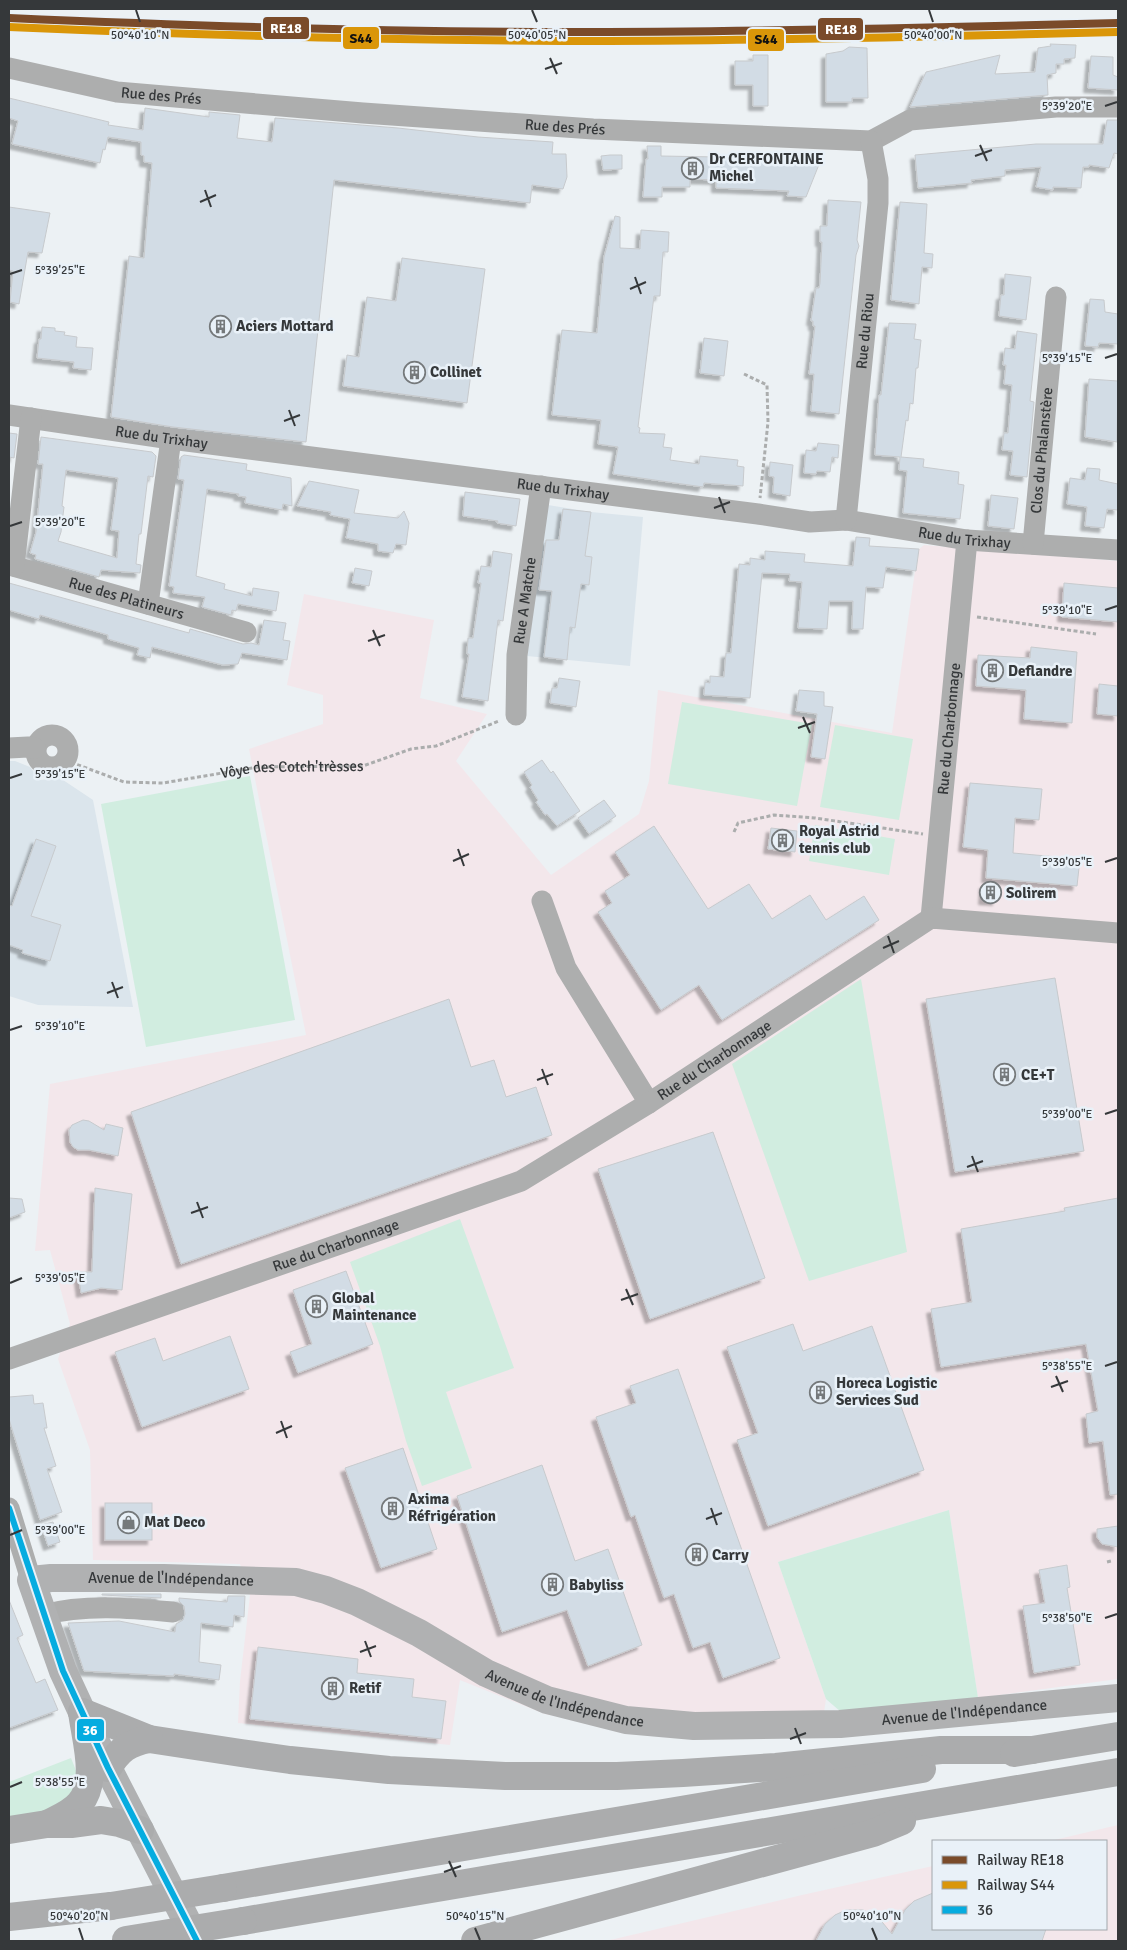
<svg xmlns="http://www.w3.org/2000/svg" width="1127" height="1950" font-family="Signika,sans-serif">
<defs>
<filter id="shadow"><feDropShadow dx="-4.5" dy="4.5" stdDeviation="1" flood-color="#0004"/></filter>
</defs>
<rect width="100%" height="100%" fill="#ecf1f4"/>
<g fill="#dbe5ec">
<path d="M548,505L591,512L643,517L630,666L527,656Z"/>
<path d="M9,761H15L30,767L40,780L60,778L93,800L133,1007L38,1005L9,996Z"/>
</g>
<g fill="#f3e7eb">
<path d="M924,545L1118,561V1679L978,1698L949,1510L778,1562L826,1699L821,1732L645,1733L545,1714L460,1680L450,1745L238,1723L240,1681L250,1595L240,1564L93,1560L90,1450L58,1359L70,1324L50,1250L35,1251L50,1084L306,1035L249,749L323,724V695L287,685L304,594L434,620L420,698L487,714L456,761L551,875L639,814L649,781L658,690L892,733L915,571L919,549Z"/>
<path d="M1118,1825V1941H606L802,1895L933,1866V1929H1106V1841H1050Z"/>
</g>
<g fill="#d1ede0">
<path d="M682,702L812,724L797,806L668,784Z"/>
<path d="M835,725L913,739L899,820L820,807Z"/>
<path d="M250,776L295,1020L146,1047L101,804Z"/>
<path d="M815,825L895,839L889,875L809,861Z"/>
<path d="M861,979L907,1252L809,1281L732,1064Z"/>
<path d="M460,1219L514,1368L446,1392L472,1468L422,1486L406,1441L380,1346L350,1262Z"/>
<path d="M949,1510L978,1698L841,1712L826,1699L778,1562Z"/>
<path d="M71,1758L83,1788L50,1816L9,1822V1782Z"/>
</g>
<g fill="#d2dce5" stroke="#c7cacd" fill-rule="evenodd" filter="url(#shadow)">
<path d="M1050,44L1076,45L1075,58L1064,59V64H1056V73L1047,75L1048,95L910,107L926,72L1000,55L995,74L1035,72L1038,48L1051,46Z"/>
<path d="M849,47L867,48L868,98H852V102H826V54L843,51Z"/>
<path d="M753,55H768V106H753V85H735V61H753Z"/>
<path d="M1091,56L1113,57V75L1118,77V90L1088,88Z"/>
<path d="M9,98L109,122L108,125L143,130L145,108L209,117V112L240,115L237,138L272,142L275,118L398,128L478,137L553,142L552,154H566L567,177L563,189L532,185L530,203L334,180L306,442L173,427L111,417L129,256L144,258L152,163L144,162V156L141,155V142L108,137L105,150L103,149L100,163L12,144L18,121L9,118Z"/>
<path d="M1118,120V154L1114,153L1109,168L1089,165V167H1083L1081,188L1053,187V190L1036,187L1041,167L1005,170V176L971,180L972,183L918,188L915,155L1036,144H1103L1107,120Z"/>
<path d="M647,146H661V156L776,158H792V154L801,155L820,162L806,197L787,196L789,191L716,188V180L690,179V187H662V197H643L646,159H648Z"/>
<path d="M610,155H622V169L603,170L601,156Z"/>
<path d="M828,200L861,202L857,240L859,246L856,255L839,414L811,411L814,374H809L815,326H813V321H811L816,288H819L820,283L822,242H820V226H827Z"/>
<path d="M900,202L927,204L924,253L933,254L932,268L922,267L919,304L891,300Z"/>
<path d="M9,207L50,213L42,253L28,252L19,304L10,302L13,271L9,270Z"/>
<path d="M615,216L620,217V248L640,249L641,230L669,232L668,252H663L660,296H654L638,427L640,428L639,433L665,434L663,447L672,448L670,460L699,464L700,456L738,460L737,466L744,467L743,486L704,483L703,487L613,474L618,447L598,444L601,420L552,415L562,330L597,333L604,257Z"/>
<path d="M402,258L485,269L467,403L343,386L347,355L359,357L367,297L396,301Z"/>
<path d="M1005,274L1031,277L1026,320L999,316L1001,295H1004Z"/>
<path d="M1090,299L1104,300L1105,312L1118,314V344L1099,343L1098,347L1085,346Z"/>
<path d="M889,323L916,324L914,339L921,340L918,368H916L913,404L910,403L908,421L906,420L901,457L924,459L923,467L959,472L958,484L964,485L960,519L903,513L907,471L899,470L900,457L875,455L879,395H881Z"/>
<path d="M42,327L55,328V331L65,332L64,335L77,337L76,347L93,348L91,370L73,368L74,362L37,358L39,339H41Z"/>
<path d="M1017,331L1037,334L1030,401L1034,402L1027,477L1010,475L1013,451L1002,450L1004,433H1008L1012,385L1004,384L1006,365H1003L1005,348L1015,349Z"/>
<path d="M704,338L728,341L724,376L700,373Z"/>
<path d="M1089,379L1118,381L1117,442L1085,437Z"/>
<path d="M9,433L17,434L14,458L9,457Z"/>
<path d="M41,437L152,452L156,456L153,477L148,476L141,534H139L136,564L141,565L140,573L101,570L99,577L35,559L36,555L30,553L36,532L43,464H38ZM66,470L118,478L111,530L119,531L117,558L58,541L61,532L64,507L62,506Z"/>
<path d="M818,443L839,445L838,458L832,457L830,472L817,471L816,474L804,473L806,450L816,451Z"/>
<path d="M184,455L247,464L246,470L291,478L292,506L283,504L282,510L245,503L246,497L238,496L239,494L207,489L196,576L225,584L224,589L252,596L253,588L279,592L276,611L238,604L236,611L232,610L231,615L202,607L205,597L173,593L174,587L169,586L184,480L178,479L181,457Z"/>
<path d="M770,462L793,465L790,496L773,493L774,477L769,476Z"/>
<path d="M1087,468L1100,469L1099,480L1118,484V510L1107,509L1104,528L1085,526L1087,507L1067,504L1070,478L1085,480Z"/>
<path d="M309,481L359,490L354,513L398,518L404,511L409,523L406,545L396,544L393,553L378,551V544L346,538L350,519L330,515L331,512L297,506Z"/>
<path d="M465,492L520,499L516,526L497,523L498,521L463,516Z"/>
<path d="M991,495L1018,498L1014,529L988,526Z"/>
<path d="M563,509L591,512L585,556L592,557L589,585L581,584L575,628L570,627L567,660L544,657L552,591L539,590L546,540H559Z"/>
<path d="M856,537L870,538L869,546L919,549L916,571L886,567L883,588L866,587L863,629H852L853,601H829L827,629L798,628L802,582L789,581L790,574L762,573L750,698L704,695L705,682L710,683V676L724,677L726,653H731L739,564L750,565V558L765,560V551L805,554L804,562L853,566Z"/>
<path d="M493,551L512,554L503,621L498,620L488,701L462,697L469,654H467L468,638H473L481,583H478L481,566L491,567Z"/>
<path d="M355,568L372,571L369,586L352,583Z"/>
<path d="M9,583L189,633L190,629L243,644L251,643L259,645L264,620L286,623L283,640L290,641L287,660L242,653L238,664L223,665L152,647L150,658L137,655L139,648L108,639V635L40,615L39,619L9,610Z"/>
<path d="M1064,583L1118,588V622L1062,617Z"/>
<path d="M1031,647L1077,652L1072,723L1024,719L1026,690L976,686L978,655L1030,658Z"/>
<path d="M559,678L580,681L576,707L550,703L552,688H557Z"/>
<path d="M1099,684L1118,686V716L1097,714Z"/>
<path d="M799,690L824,692V706L833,707L825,759L811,757L817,714L796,711Z"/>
<path d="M542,760L551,773L553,771L580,811L557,826L547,814L545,815L536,802L538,800L530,787L532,785L524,772Z"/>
<path d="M970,783L1042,789L1039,820L1015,818L1013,853L1080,859L1077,886L986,878L988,850L963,847Z"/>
<path d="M604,800L616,816L589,834L578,818Z"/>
<path d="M654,826L708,909L749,884L772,919L810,895L826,920L864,896L879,920L722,1020L699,985L661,1010L598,912L612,903L605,891L630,875L615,852Z"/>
<path d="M771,828L797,831L795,852L768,849Z"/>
<path d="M36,839L56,846L31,916L61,925L50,961L22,953L23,950L9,945V905L12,906Z"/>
<path d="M984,884L996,885L997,901L983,900Z"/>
<path d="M1055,978L1084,1151L955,1172L926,999Z"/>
<path d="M449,999L471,1067L494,1060L506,1097L536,1087L552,1135L181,1264L131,1112Z"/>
<path d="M83,1120L89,1121L104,1130L106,1124L123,1128L118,1156L89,1150H78L73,1147L70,1142L69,1130L72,1125Z"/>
<path d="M713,1132L765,1278L650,1319L598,1169Z"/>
<path d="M95,1188L132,1194L122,1290L101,1288L81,1293L78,1272H92Z"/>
<path d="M9,1198L22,1199L25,1212L9,1218Z"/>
<path d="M1118,1198V1494L1110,1495L1103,1441L1089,1443L1086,1414L1098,1411L1086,1344L941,1367L931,1309L972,1302L961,1229L1065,1211L1064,1208Z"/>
<path d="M346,1271L373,1344L298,1373L290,1352L312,1344L293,1290Z"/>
<path d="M793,1324L803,1351L872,1326L924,1470L768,1526L737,1440L758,1433L727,1347Z"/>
<path d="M230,1336L249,1389L142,1427L115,1352L155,1338L163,1361Z"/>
<path d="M678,1369L780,1658L723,1678L710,1642L693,1648L674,1594L664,1598L635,1515L631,1517L596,1417L636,1403L630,1386Z"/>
<path d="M33,1395L34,1404L43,1403L47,1428H44L56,1466L47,1469L62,1512L40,1520L9,1419V1397Z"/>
<path d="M403,1448L437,1549L381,1568L345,1468Z"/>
<path d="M542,1465L575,1561L608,1549L642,1645L588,1666L567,1610L502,1632L457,1496Z"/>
<rect x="105" y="1503" width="47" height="37"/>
<path d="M53,1522L60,1542L48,1546L41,1525Z"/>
<path d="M1118,1526V1547L1102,1544L1097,1537V1529Z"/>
<path d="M1067,1565L1070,1587L1067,1588L1080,1665L1034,1673L1023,1606L1045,1603L1039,1570Z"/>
<path d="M102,1594H161V1598L102,1595Z"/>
<path d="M228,1596H245L244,1617L234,1615L233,1627L201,1623L199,1662L221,1665L219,1680L174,1674V1676L84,1671L68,1623L119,1621L175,1632L176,1624L183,1620L185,1614L184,1606L179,1601V1598L227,1602Z"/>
<path d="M9,1600L23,1635L17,1638L36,1683L45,1679L58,1710L9,1728Z"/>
<path d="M258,1647L358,1659L357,1673L414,1679L412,1697L446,1701L441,1739L250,1719Z"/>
<path d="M933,1893V1929H1046L1042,1941H816L825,1924L835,1915L846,1910H863L878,1917L892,1934L905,1910L914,1901Z"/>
</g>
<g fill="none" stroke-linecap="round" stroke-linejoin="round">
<g stroke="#abadad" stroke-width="3" stroke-dasharray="4 2.5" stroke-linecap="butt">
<path d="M744,374L767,385L768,422L760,498"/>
<path d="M977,617L1096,634"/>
<path id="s1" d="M65,760L124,782L163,783L258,767L363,766L411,749L436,746L499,721"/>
<path d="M734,832L738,823L774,815L815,818L923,834"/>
<path d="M1107,1562L1111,1561"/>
</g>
<g stroke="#adaeae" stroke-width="21">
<path id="s2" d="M9,68L117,92L363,113L593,129L871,141L910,120L1056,107H1118"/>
<path id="s3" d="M9,415L171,439L758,514L810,522L846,520L967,540L1118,550"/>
<path id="s4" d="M846,520L878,203V179L871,141"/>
<path id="s5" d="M1033,544L1056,297"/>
<path id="s6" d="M9,565L246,632"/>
<path d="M14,566L31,418"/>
<path d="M148,604L171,439"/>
<path id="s7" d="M516,715L517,655L541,486"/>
<circle cx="52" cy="751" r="16"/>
<path d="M9,748L28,747L35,748"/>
<path d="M542,901L566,968L649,1103"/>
<path id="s8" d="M931,918L967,540"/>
<path id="s9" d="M9,1359L521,1181L649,1103L931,918L1118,933"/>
<path d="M9,1508L31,1580"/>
<path d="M43,1615C85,1604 130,1608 173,1612"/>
</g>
<path stroke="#b0b1b2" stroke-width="28" id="s10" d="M197,1941L108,1768L63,1671L31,1580L51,1578H164L296,1582L326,1590L357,1602L419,1633L486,1673L547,1700L626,1720L694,1726L840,1724L1118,1698"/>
<g stroke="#abacad" stroke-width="28">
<path d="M82,1712L149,1739L241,1753L290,1760L389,1770L505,1776H617L683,1773L776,1767L941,1750H1032"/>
<path d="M1014,1753L1118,1736"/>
<path d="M108,1768C119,1750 128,1743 149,1739"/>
<path d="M47,1824C59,1818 72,1813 80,1803C99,1781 85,1738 82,1712"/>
<path d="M9,1830L47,1824H71L101,1820L119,1823L140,1830"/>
<path d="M223,1888L922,1769"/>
<path d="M9,1917L111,1906"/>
<path d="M243,1921L1118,1772"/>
<path d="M475,1941L873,1833L902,1821"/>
</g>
<g stroke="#abacad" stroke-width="28">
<path d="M111,1906L223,1888"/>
<path d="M126,1940L243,1921"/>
</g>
<defs>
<path id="bus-1" d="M9,1508L63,1671L108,1768L197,1941"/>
</defs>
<use href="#bus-1" stroke="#e9f1f8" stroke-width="10"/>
<use href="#bus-1" stroke="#05ace0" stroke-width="6"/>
<defs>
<path id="rail-1" d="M9,18C193,26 377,32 561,32C747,32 932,28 1118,23"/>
<path id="rail-2" d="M9,27C193,35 377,40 561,41C747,41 932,37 1118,32"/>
</defs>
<use href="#rail-1" stroke="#e9f1f8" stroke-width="11"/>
<use href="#rail-2" stroke="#e9f1f8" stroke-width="11"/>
<use href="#rail-1" stroke="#7a4b2a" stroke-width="8"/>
<use href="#rail-2" stroke="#da9609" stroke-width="8"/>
</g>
<path fill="none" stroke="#35383a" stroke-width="2" d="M136,10L140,22M532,10L537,22M929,10L933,22M550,58L557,74M545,69L562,63M1105,106L1117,102M980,145L987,161M975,156L992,150M205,190L211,207M200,202L216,195M10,274L22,270M635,277L641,294M630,289L646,282M1105,358L1117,354M289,410L295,426M284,421L300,415M719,497L725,513M714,508L730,502M10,526L22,522M1105,610L1117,606M373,630L380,646M368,641L385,635M803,717L810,733M798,728L815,722M10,778L22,774M458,849L464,866M453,861L469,854M1105,862L1117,858M888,936L894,953M883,948L899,941M112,982L118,998M107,993L123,987M10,1030L22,1026M542,1069L548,1085M537,1080L553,1074M1105,1114L1117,1110M972,1156L978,1172M967,1167L983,1161M197,1202L203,1218M191,1213L208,1207M10,1283L22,1278M626,1289L633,1305M621,1300L638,1294M1105,1366L1117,1362M1056,1376L1063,1392M1051,1387L1068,1381M281,1421L287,1438M276,1433L292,1426M711,1508L717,1525M706,1519L722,1513M10,1535L22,1530M1105,1618L1117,1614M365,1641L371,1657M360,1652L376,1646M795,1728L801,1744M790,1739L806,1733M10,1787L22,1782M449,1861L456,1877M444,1872L461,1866M79,1928L83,1940M475,1928L480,1940M872,1928L877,1940"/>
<defs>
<symbol id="building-ring" viewBox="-11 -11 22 22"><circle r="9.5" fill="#e9f1f8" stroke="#75797b" stroke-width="1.5"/><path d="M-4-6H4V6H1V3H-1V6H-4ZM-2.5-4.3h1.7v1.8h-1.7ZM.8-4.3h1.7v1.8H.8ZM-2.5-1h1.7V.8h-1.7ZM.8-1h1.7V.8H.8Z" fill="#75797b"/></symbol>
<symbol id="shop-ring" viewBox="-11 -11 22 22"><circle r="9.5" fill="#e9f1f8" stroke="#75797b" stroke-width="1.5"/><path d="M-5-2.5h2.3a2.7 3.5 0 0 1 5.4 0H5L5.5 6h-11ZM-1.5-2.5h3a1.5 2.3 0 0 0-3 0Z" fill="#75797b"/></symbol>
</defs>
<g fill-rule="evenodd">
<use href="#building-ring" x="680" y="156" width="25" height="25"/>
<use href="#building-ring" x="208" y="314" width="25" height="25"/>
<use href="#building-ring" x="402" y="360" width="25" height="25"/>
<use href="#building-ring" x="980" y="658" width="25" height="25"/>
<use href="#building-ring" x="770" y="828" width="25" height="25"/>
<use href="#building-ring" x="978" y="880" width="25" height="25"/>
<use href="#building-ring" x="992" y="1062" width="25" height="25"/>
<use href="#building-ring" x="304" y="1294" width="25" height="25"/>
<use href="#building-ring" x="808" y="1380" width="25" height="25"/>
<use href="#building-ring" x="380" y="1496" width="25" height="25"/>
<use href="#shop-ring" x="116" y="1510" width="25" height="25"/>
<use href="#building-ring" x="684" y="1542" width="25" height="25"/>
<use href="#building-ring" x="540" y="1572" width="25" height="25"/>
<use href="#building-ring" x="320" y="1676" width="25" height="25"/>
</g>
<g text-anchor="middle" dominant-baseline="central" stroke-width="5" stroke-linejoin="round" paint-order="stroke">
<g font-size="15" fill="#35383a" stroke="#e9f1f8">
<text stroke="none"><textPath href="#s2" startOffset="155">Rue des Prés</textPath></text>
<text stroke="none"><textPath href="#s2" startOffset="560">Rue des Prés</textPath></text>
<text stroke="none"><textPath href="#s4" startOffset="190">Rue du Riou</textPath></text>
<text stroke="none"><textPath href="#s3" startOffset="154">Rue du Trixhay</textPath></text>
<text stroke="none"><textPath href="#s5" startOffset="94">Clos du Phalanstère</textPath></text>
<text stroke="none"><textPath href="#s3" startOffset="559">Rue du Trixhay</textPath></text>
<text stroke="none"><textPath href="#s3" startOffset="964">Rue du Trixhay</textPath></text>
<text stroke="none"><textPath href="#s6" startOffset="122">Rue des Platineurs</textPath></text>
<text stroke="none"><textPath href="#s7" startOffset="115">Rue A Matche</textPath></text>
<text stroke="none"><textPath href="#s8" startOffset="190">Rue du Charbonnage</textPath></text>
<text stroke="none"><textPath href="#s1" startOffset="232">Vôye des Cotch'trèsses</textPath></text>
<text stroke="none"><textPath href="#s9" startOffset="770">Rue du Charbonnage</textPath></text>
<text stroke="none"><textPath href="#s9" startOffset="346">Rue du Charbonnage</textPath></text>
<text stroke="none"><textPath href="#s10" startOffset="538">Avenue de l'Indépendance</textPath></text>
<text stroke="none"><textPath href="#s10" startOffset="958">Avenue de l'Indépendance</textPath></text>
<text stroke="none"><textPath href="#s10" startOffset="1362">Avenue de l'Indépendance</textPath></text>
</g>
<g font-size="15" font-weight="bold" fill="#35383a" stroke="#e9f1f8" text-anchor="start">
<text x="709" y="159">Dr CERFONTAINE<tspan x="709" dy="17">Michel</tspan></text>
<text x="236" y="326">Aciers Mottard</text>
<text x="430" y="372">Collinet</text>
<text x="1008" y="671">Deflandre</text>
<text x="799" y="831">Royal Astrid<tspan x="799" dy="17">tennis club</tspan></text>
<text x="1006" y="893">Solirem</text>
<text x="1021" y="1075">CE+T</text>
<text x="332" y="1298">Global<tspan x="332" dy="17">Maintenance</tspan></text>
<text x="836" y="1383">Horeca Logistic<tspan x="836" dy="17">Services Sud</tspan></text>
<text x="408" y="1499">Axima<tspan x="408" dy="17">Réfrigération</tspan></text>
<text x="144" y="1522">Mat Deco</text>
<text x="712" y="1555">Carry</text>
<text x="569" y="1585">Babyliss</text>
<text x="349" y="1688">Retif</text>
</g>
</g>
<g font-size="12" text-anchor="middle" fill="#35383a" stroke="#e9f1f8" stroke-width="5" stroke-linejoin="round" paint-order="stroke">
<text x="140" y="39">50°40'10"N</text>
<text x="537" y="39">50°40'05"N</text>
<text x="933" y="39">50°40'00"N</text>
<text x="1067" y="110">5°39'20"E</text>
<text x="60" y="274">5°39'25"E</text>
<text x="1067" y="362">5°39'15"E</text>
<text x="60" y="526">5°39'20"E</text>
<text x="1067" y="614">5°39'10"E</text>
<text x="60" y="778">5°39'15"E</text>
<text x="1067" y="866">5°39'05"E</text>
<text x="60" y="1030">5°39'10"E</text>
<text x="1067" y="1118">5°39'00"E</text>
<text x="60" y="1282">5°39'05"E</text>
<text x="1067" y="1370">5°38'55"E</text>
<text x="60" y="1534">5°39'00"E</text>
<text x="1067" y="1622">5°38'50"E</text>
<text x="60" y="1786">5°38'55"E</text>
<text x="79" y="1920">50°40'20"N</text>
<text x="475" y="1920">50°40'15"N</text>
<text x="872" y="1920">50°40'10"N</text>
</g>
<g stroke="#e9f1f8" stroke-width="2">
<rect x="262" y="16" width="48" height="24" rx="5" fill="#7a4b2a"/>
<rect x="817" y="17" width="47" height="24" rx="5" fill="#7a4b2a"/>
<rect x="342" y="26" width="38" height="24" rx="5" fill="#da9609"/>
<rect x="747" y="28" width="38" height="24" rx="5" fill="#da9609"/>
<rect x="76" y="1718" width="29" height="24" rx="5" fill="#05ace0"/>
</g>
<g font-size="14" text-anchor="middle" font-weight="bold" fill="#fff">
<text x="286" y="33">RE18</text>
<text x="841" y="34">RE18</text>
<text x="90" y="1735">36</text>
</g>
<g font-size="14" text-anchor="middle" font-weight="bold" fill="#111">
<text x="361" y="43">S44</text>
<text x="766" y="44">S44</text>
</g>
<rect width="1127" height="1950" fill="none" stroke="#35383a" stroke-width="20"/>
<rect x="932" y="1840" width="175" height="90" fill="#e9f1f8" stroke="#a1a7ac"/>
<rect x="942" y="1856" width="25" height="8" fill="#7a4b2a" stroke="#a1a7ac"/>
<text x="977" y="1865" font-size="15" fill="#35383a">Railway RE18</text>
<rect x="942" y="1881" width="25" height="8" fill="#da9609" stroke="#a1a7ac"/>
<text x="977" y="1890" font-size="15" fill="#35383a">Railway S44</text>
<rect x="942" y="1906" width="25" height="8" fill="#05ace0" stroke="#a1a7ac"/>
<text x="977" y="1915" font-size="15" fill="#35383a">36</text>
</svg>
